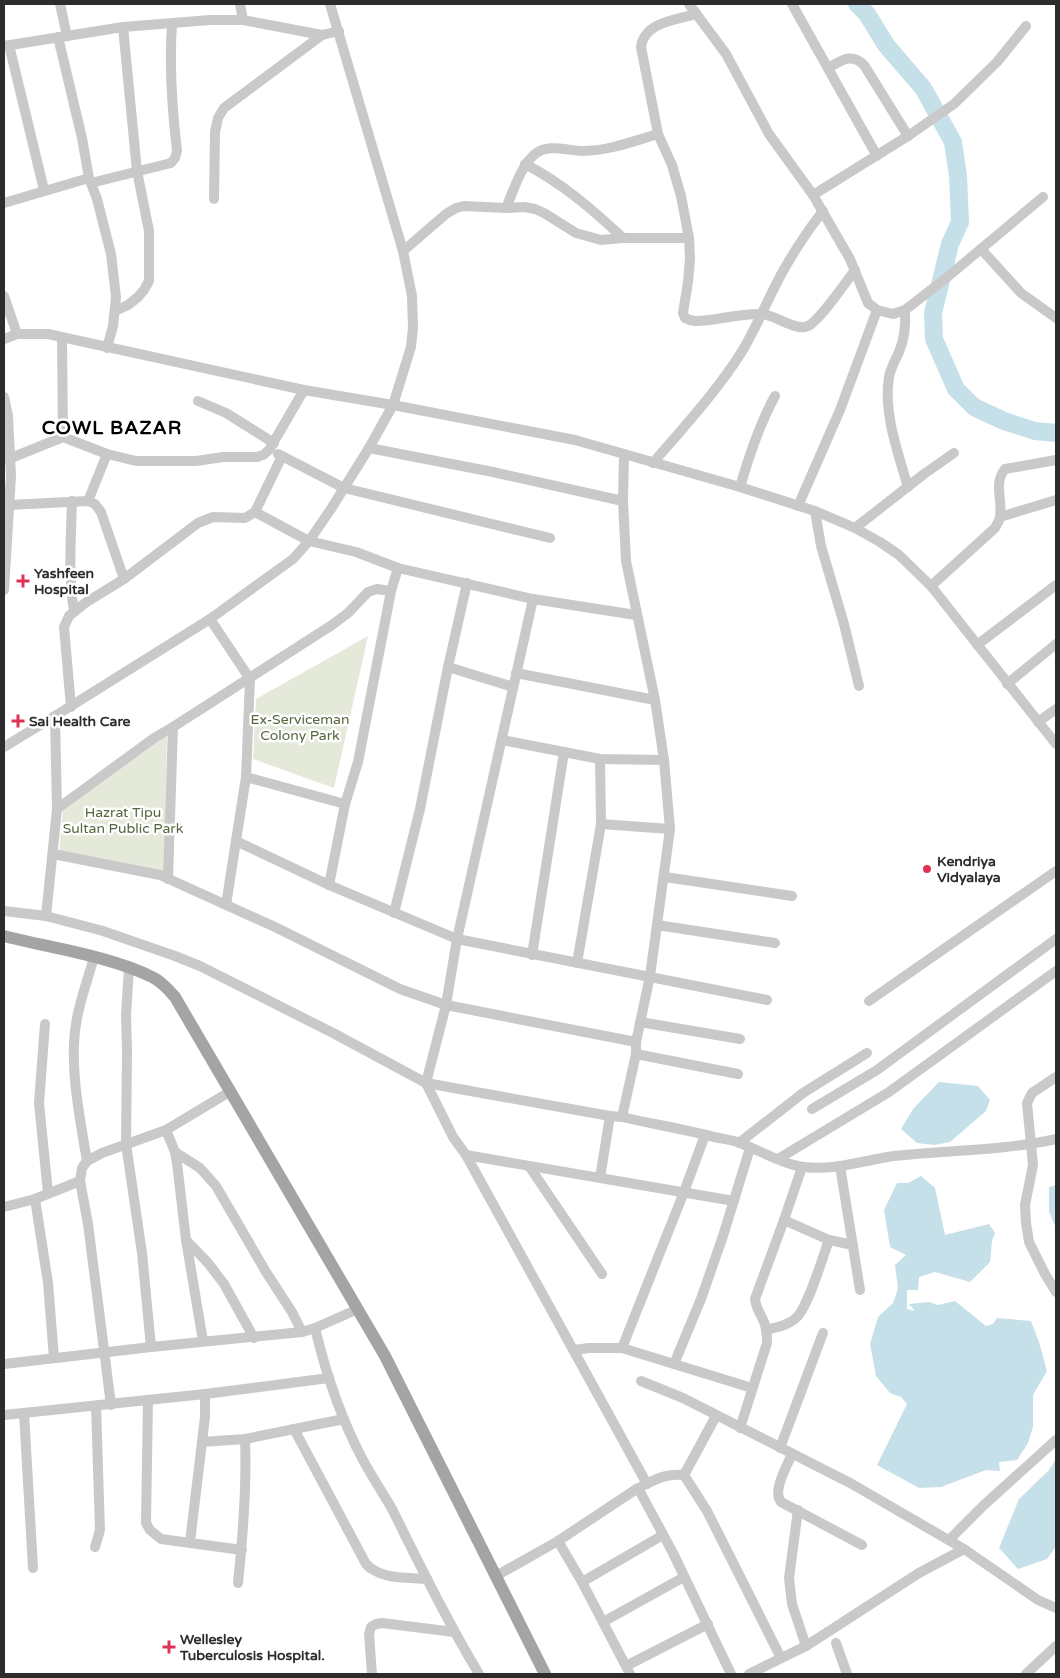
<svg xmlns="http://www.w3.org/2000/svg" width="1060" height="1678" font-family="'Varela Round',sans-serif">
<rect width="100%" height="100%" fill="#fff"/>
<g fill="#e4e9da">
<path d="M368,636L334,788L253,759L256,699Z"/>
<path d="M167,736L164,872L59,851L63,811L154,743Z"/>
</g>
<g fill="#c6e0e9">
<path d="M939,1082L978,1086L990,1100L986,1111L950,1142L934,1145L917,1143L901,1129L913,1109Z"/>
<path d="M921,1176L935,1188L945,1235L989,1224L995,1233L992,1241L990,1262L970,1282L935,1272L919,1277L918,1290H907V1309L915,1311L909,1304L929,1302L938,1305L955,1301L986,1326L993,1324L997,1318L1031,1321L1039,1342L1047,1371L1033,1395V1427L1028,1443L1017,1460L999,1462L1000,1471L986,1470L941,1487L919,1488L877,1465L907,1404L901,1397L890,1393L876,1376L870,1344L878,1317L893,1303L898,1288L895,1265L906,1255L890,1247L884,1210L897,1183H908Z"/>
<path d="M1056,1185V1228L1049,1212V1187Z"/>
<path d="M1056,1459V1546L1047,1559L1018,1569L999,1548L1019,1499L1049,1470Z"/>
</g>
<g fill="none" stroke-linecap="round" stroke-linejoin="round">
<path stroke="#c6e0e9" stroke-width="18" d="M857,4L867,14L886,45L923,88L953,142L958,176L960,222L950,244L933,313L934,339L956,389L974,407L1004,421L1035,431L1056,433"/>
<g stroke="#c9c9c9" stroke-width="10">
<path d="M60,4L67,36"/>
<path d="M240,4L243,20"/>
<path d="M689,4L726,54L769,134L813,195L850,259L868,303L877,310L893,314L905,310L945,279L1043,197"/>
<path d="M792,4L877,156"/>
<path d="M696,14C676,20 644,22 641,47L658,134L672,165L681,196L689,238L690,259L688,282L683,313L685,318C689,320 692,321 696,321C717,321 739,313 761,314C774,314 796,332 808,326C820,320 846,282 855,270"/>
<path d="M58,37L82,138L89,178L97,199L111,254L116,297L113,326L107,348"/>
<path d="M9,45L44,190"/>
<path d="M4,46L123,27L210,20H243L322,35L339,31"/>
<path d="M828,68C841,61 851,52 864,65L908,136"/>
<path d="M525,164C562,183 593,210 623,238"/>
<path d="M91,183L171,163L175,158L177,151C172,108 169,66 172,24"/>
<path d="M813,195L908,136L954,104L997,62L1026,26"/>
<path d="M214,199L215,132L218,118L224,108L322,35"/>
<path d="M4,203L89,178"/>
<path d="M506,208C514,190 520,167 535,154C548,143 568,151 583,151C608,151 634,141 658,134"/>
<path d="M981,249L1021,293L1056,318"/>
<path d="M403,251L446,214L456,208L464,206L506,208L524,207L535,209L544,213L576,233L601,240L623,238H689"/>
<path d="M4,296L17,334"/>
<path d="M905,310C906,325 905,338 899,352C895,361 891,367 889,377C883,412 898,453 908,487"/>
<path d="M115,311L128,305L138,297L144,290L149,281V231L137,171L123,27"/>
<path d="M62,338L63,437"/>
<path d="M4,339L17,334H48L304,390L393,405L575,440L740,487L815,511L855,528L880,542L899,555L931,586L1056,744"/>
<path d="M4,397L8,416L11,476L4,590"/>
<path d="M198,401L226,413L274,443"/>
<path d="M369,448L493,472L623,501"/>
<path d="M278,454L344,488L550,538"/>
<path d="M4,459L11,458L63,437L107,454L136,461H196L223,457H257L263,455L269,450L304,390"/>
<path d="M653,463C682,429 717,391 741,353C757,327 768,298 783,271C795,250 808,230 823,211"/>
<path d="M740,487C749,456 759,425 775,396"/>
<path d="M72,501C71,538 68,575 74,611"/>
<path d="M88,501L107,454"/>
<path d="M9,505L88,501L95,504L101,512L124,579"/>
<path d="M798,506L840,410L877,310"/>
<path d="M815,511L821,546L844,624L859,686"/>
<path d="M255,512L309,541L356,552L398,568L533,599L636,615"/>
<path d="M1000,517L1056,500"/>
<path d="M855,528L924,474L954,453"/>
<path d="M931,586L995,528C997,524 1000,520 1000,516C1003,500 993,484 1005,469L1056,460"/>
<path d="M533,599L457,939L446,1005L426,1083L453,1137L466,1155L647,1484"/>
<path d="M210,619L250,679L246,777L226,905"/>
<path d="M977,645L1056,585"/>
<path d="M448,667L513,687"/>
<path d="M516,673L655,700"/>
<path d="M1007,684L1056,644"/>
<path d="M71,707L64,627L69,616L85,603L124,579L198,523L213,517L245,518L255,512L282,456"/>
<path d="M1038,722L1056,709"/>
<path d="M502,740L564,752L532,955"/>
<path d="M4,747L55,716L210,619L293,559L309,541L331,509L369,448L393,405L411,347L413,327L412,296L403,251L330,4"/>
<path d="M564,752L600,759L664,760"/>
<path d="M246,777L345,804"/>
<path d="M57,809L154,738L173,727"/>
<path d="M601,824L670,829"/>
<path d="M236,841L329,885L457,939L767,1000"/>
<path d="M53,854L160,875L275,927L400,989L446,1005L636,1042"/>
<path d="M665,877L792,896"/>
<path d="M168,879L173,727L332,625L348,613L368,592L377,589L391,591"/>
<path d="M329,885L345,804L358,762L391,591L398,568"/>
<path d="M4,911L46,916L103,931L175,956L200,966L335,1034L426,1083L610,1116L622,1117C652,1124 684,1129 714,1137C723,1139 732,1140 740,1143C761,1151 782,1164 804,1167C834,1171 864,1160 894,1156C949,1150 1002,1151 1056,1139"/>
<path d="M394,913L420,809L448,667L467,583"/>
<path d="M46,916L57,809L55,716"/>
<path d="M657,925L775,943"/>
<path d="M577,963L601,824L600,759"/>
<path d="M129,968L126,1015L127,1051L126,1144L142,1253L151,1347"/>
<path d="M869,1001L1056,871"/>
<path d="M640,1022L740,1039"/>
<path d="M45,1024L39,1103L48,1193"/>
<path d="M636,1054L738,1074"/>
<path d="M1056,1077L1032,1093L1027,1103L1033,1165L1025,1205L1026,1223L1029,1242L1045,1274L1056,1292"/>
<path d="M812,1109L877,1070L1056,939"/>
<path d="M622,1117L636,1054V1042L650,976L670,829L664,760L655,700L626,561L623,501L624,454"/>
<path d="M166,1130L175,1152L177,1163L186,1240L203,1341"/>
<path d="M739,1143L803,1093L867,1053"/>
<path d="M175,1152L200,1168L216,1186L266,1272L292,1312L302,1332"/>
<path d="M466,1155L734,1201"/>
<path d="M778,1159L889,1092L1056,971"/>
<path d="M87,1161C80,1119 69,1066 76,1024C79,1002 88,979 94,957"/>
<path d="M529,1166L602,1274"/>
<path d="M840,1166L860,1290"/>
<path d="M600,1178L610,1116"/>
<path d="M35,1199L48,1283L54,1358"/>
<path d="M4,1207L35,1199L80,1181"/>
<path d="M784,1220L829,1240L853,1245"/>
<path d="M186,1240L208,1263L224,1284L254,1338"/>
<path d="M315,1328C326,1374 341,1419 363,1460C372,1477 383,1493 392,1509C420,1565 447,1621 479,1674"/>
<path d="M766,1330C777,1327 790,1325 798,1316C810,1301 822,1259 829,1240"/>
<path d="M622,1348L684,1192L705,1135"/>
<path d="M574,1350L589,1348H622L752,1388"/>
<path d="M4,1364L151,1347L302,1332L315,1328L358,1309"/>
<path d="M674,1364L701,1299L723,1236L750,1148"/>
<path d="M641,1381L683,1398L852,1484L964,1549L1038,1600L1056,1608"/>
<path d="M148,1400L146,1523L150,1530L161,1539L242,1550"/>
<path d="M111,1405L88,1224L80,1181L82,1168L87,1161L102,1153L166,1130L231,1091"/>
<path d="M24,1413L33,1568"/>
<path d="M4,1415L205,1394L329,1378"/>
<path d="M740,1428L767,1343C767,1336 767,1329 764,1322C761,1314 756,1309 755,1299L784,1220L802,1167"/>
<path d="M294,1429L366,1564C381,1580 407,1577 427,1579"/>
<path d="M202,1442L245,1439L344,1419"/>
<path d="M780,1448L823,1333"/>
<path d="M792,1454C787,1466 772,1491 781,1502L862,1545"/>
<path d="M684,1475L716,1416"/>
<path d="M642,1486C656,1479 667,1473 684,1475L707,1511L781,1658"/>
<path d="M798,1510L789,1578L792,1604L806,1646"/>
<path d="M949,1540L984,1505L1056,1440"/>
<path d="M558,1541L582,1582L630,1674"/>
<path d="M190,1542L205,1417V1394"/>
<path d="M95,1547L100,1530L96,1406"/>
<path d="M496,1576L558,1541L638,1488L673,1553L731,1674"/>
<path d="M582,1582L663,1535"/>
<path d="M238,1583C243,1535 247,1487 245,1439"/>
<path d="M603,1622L684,1577"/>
<path d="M836,1643L847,1674"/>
<path d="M626,1666L708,1624"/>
<path d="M372,1674L369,1634L371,1627L376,1624L382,1623L454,1632"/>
<path d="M749,1674L806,1646L919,1573L964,1549"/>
<path d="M1026,1674L1056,1646"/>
</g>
<path stroke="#a4a4a4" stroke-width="12" d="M4,936C50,948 110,956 152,977C161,981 169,990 175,997L385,1356L545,1674"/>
</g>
<g fill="#de3356" stroke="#fff" stroke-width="2">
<path d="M20.5 573.5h5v5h5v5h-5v5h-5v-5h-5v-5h5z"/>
<path d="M15.5 713.5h5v5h5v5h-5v5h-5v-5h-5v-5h5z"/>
<circle cx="927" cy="869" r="5"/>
<path d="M166.5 1639.5h5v5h5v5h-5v5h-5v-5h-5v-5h5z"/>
</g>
<g text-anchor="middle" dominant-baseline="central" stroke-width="5" stroke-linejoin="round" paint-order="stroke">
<g font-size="14" font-weight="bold" fill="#2c2c2c" stroke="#fff" text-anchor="start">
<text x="34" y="573">Yashfeen<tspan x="34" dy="16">Hospital</tspan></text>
<text x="29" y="721">Sai Health Care</text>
<text x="937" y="861">Kendriya<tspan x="937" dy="16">Vidyalaya</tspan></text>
<text x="180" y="1639">Wellesley<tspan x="180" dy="16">Tuberculosis Hospital.</tspan></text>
</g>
<g font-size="14" fill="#55653c" stroke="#fff">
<text x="300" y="719">Ex-Serviceman<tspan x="300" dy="16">Colony Park</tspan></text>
<text x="123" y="812">Hazrat Tipu<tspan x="123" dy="16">Sultan Public Park</tspan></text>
</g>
<g font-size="19" font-weight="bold" letter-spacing="1" fill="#000" stroke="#fff">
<text x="112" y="428">COWL BAZAR</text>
</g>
</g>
<rect width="1060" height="1678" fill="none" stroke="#2c2c2c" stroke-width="10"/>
</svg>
